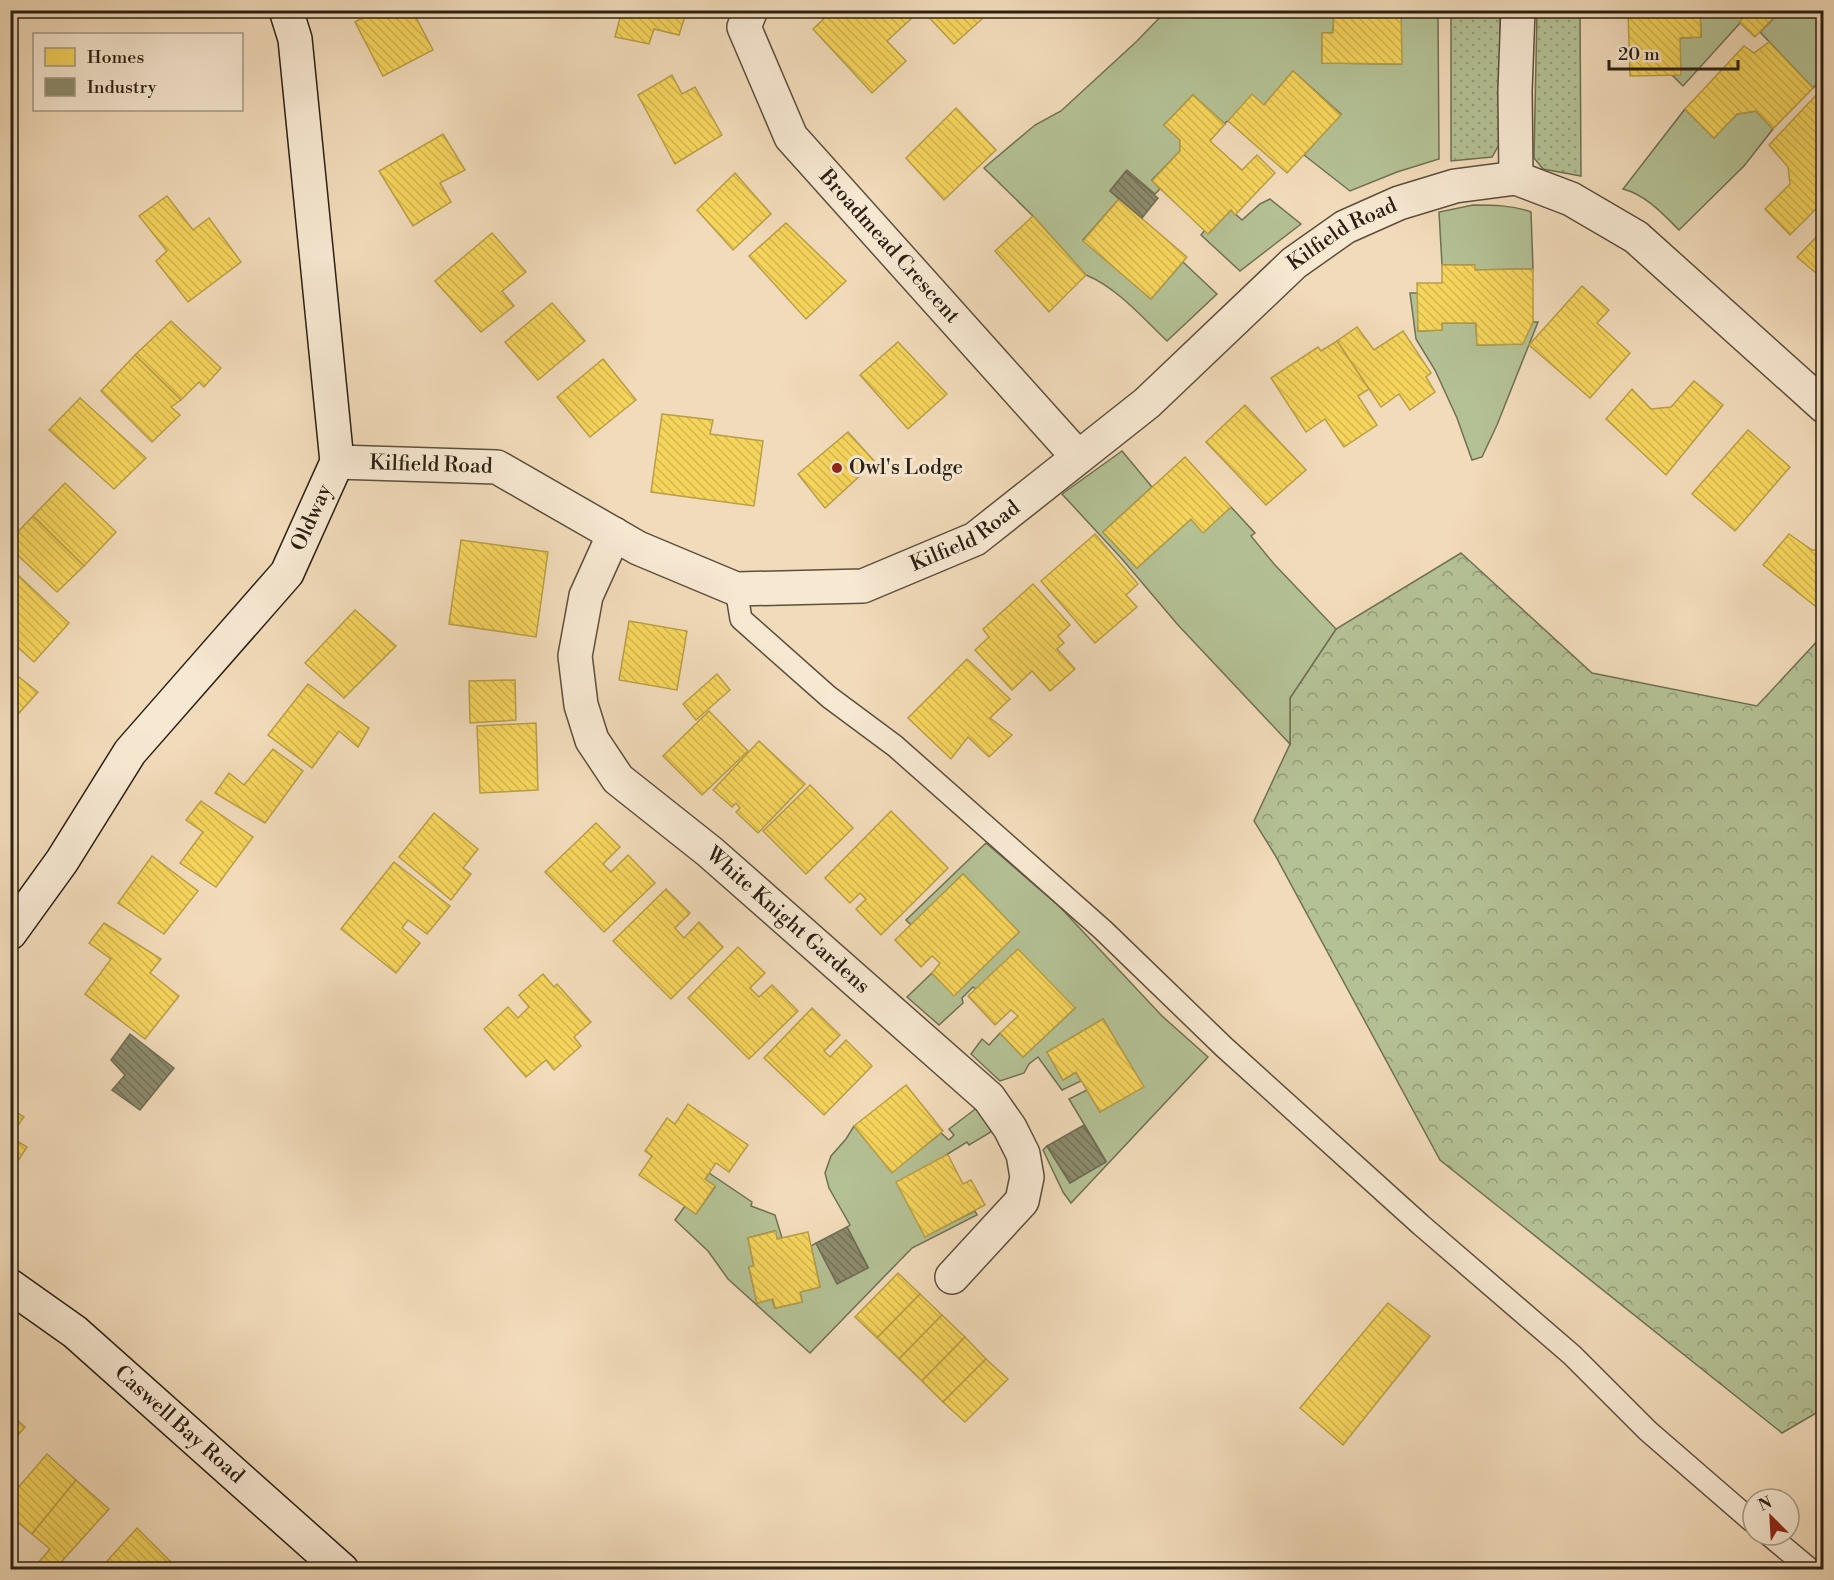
<svg xmlns="http://www.w3.org/2000/svg" width="1834" height="1580" font-family="'Libre Bodoni',serif">
<defs>
<pattern id="grass-dots" width="8" height="8" patternUnits="userSpaceOnUse" patternTransform="scale(1.5)"><rect width="8" height="8" fill="#b4c195"/><path d="M2 2h.1M6 6h.1" fill="none" stroke="#939c78" stroke-width="1.8" stroke-linecap="round"/></pattern>
<pattern id="forest-crowns" width="20" height="18" patternUnits="userSpaceOnUse" patternTransform="scale(1.5)"><rect width="20" height="18" fill="#b4c195"/><path d="M2 6a3 3 0 1 1 6 0M12 15a3 3 0 1 1 6 0" fill="none" stroke="#939c78"/></pattern>
<pattern id="homes-back-hatch" width="6" height="6" patternUnits="userSpaceOnUse" patternTransform="scale(1.5)"><rect width="6" height="6" fill="#f6d55c"/><path d="M-1 5l2 2M0 0l6 6M5-1l2 2" fill="none" stroke="#d3b74f"/></pattern>
<pattern id="industry-back-hatch" width="6" height="6" patternUnits="userSpaceOnUse" patternTransform="scale(1.5)"><rect width="6" height="6" fill="#8c8c6e"/><path d="M-1 5l2 2M0 0l6 6M5-1l2 2" fill="none" stroke="#737259"/></pattern>
</defs>
<rect width="100%" height="100%" fill="#f2dbba"/>
<filter id="stains"><feTurbulence type="fractalNoise" baseFrequency=".00333" numOctaves="4"/><feColorMatrix values="0 0 0 0 .2 0 0 0 0 .09 0 0 0 0 .02 0 0 0 .5 -.17"/></filter>
<radialGradient id="worn" r=".72"><stop offset=".6" stop-color="#630" stop-opacity="0"/><stop offset="1" stop-color="#630" stop-opacity=".3"/></radialGradient>
<g fill="url(#grass-dots)" stroke="#707054" stroke-width="1.5">
<path d="M1451,11H1500V143L1492,157L1451,161Z"/>
<path d="M1580,11L1581,176L1543,169L1534,158L1537,12Z"/>
</g>
<path fill="url(#forest-crowns)" stroke="#707054" stroke-width="1.5" d="M1461,553L1592,673L1757,706L1823,635V1409L1782,1433L1440,1160L1275,855L1254,821L1290,744V698L1336,629Z"/>
<g fill="#b4c195" stroke="#707054" stroke-width="1.5">
<path d="M1166,11H1334L1333,33H1322V63L1401,64V11H1438L1439,159L1397,172L1350,191L1304,155L1341,114L1293,71L1264,105L1226,122L1225,124L1193,95L1164,125L1180,140V151L1152,180L1160,189L1155,194L1127,170L1110,191L1119,199L1083,240L1151,299L1183,262L1217,294L1167,341C1143,318 1116,287 1086,275L1033,216L984,168L1035,125L1061,111L1137,41Z"/>
<path d="M1700,11H1751L1683,86L1672,75L1680,38L1701,37Z"/>
<path d="M1781,11H1823V78L1813,88L1760,32Z"/>
<path d="M1685,109L1714,138L1737,114L1756,111L1773,129L1744,166L1679,230C1663,214 1646,195 1623,189Z"/>
<path d="M1270,199L1301,224L1240,271L1201,235L1205,230L1209,233L1231,210L1242,220L1260,204Z"/>
<path d="M1473,205C1493,205 1512,205 1531,212L1533,269L1475,270L1474,265H1442L1439,212Z"/>
<path d="M1410,293H1418V331L1442,330V323H1476L1477,345L1522,344L1533,322H1538L1497,425L1482,457L1472,460L1457,418L1435,370L1416,339Z"/>
<path d="M1122,451L1152,487L1103,532L1137,568L1191,519L1203,532L1231,507L1255,533L1251,536L1274,564L1336,629L1290,698V744L1178,625L1122,559L1062,494Z"/>
<path d="M986,843L1059,906L1162,1016L1208,1057L1071,1203L1063,1192L1043,1150L1047,1146L1070,1183L1106,1161L1069,1099L1087,1090L1100,1112L1143,1086L1103,1019L1047,1052L1063,1080L1076,1072L1081,1081L1062,1090L1038,1057L1029,1064L1024,1073L1000,1081L971,1054L982,1039L989,1045L1000,1033L1023,1057L1075,1008L976,989L973,987L962,998L963,1003L939,1025L907,997L932,973L954,995L1019,932L963,874L911,925L906,920Z"/>
<path d="M978,1107L990,1127L991,1132L969,1145L967,1142L946,1155L925,1236L975,1211L977,1215L912,1248L810,1353L728,1279L708,1251L675,1220L685,1206L696,1214L715,1187L705,1179L709,1173L752,1202L751,1206L775,1215L782,1238L777,1239L775,1231L748,1238L754,1266L749,1267L757,1303L772,1299L775,1308L802,1302L800,1292L820,1287L811,1246L816,1243L837,1283L868,1267L847,1227L850,1225L829,1188L825,1173L831,1156L846,1139L854,1126L892,1172L941,1133L949,1140L954,1135L949,1129Z"/>
</g>
<g fill="url(#homes-back-hatch)" stroke="#b99f46" stroke-width="1.5">
<path d="M376,10H412L433,50L383,76L355,22Z"/>
<path d="M622,10H687L679,35L654,29L649,44L615,37Z"/>
<path d="M833,10H905L912,18L887,41L906,61L872,93L813,29Z"/>
<path d="M922,10H974L982,19L954,44Z"/>
<path d="M1334,10H1401L1402,64L1322,63V33H1333Z"/>
<path d="M1628,10H1700L1701,37L1680,38L1681,75L1630,76Z"/>
<path d="M1751,10H1781L1755,37L1739,22Z"/>
<path d="M1769,42L1813,88L1773,129L1756,111L1737,114L1714,138L1685,109L1744,46L1754,53Z"/>
<path d="M1293,71L1341,115L1287,173L1228,121L1252,94L1264,105Z"/>
<path d="M672,75L682,94L695,87L722,135L675,164L638,95Z"/>
<path d="M1821,90L1824,93V201L1790,235L1765,209L1790,184L1788,167L1769,145Z"/>
<path d="M1193,95L1225,124L1210,141L1242,170L1257,155L1275,173L1235,215L1231,210L1208,234L1152,181L1180,151V140L1164,125Z"/>
<path d="M956,108L996,150L944,200L906,158Z"/>
<path d="M443,134L465,170L440,183L451,202L413,226L379,171Z"/>
<path d="M735,173L771,214L733,250L697,210Z"/>
<path d="M167,196L193,230L209,218L241,262L188,302L156,261L167,251L139,216Z"/>
<path d="M1119,199L1187,257L1151,299L1083,241Z"/>
<path d="M1033,216L1086,275L1049,312L995,251Z"/>
<path d="M786,223L846,281L806,319L749,256Z"/>
<path d="M1824,229V280L1797,257Z"/>
<path d="M492,233L526,272L502,291L514,306L481,332L435,281Z"/>
<path d="M1442,265H1475V270L1533,269V322L1523,344L1477,345L1476,323H1442V330L1418,331L1417,283H1442Z"/>
<path d="M1582,286L1609,310L1597,323L1630,353L1590,398L1529,345Z"/>
<path d="M552,303L585,341L538,380L505,342Z"/>
<path d="M171,321L221,368L204,387L199,382L181,400L135,355Z"/>
<path d="M1357,327L1374,350L1403,331L1431,373L1426,377L1435,392L1410,410L1399,394L1381,407L1337,341Z"/>
<path d="M1337,341L1369,389L1358,396L1377,425L1344,447L1325,419L1306,432L1271,378L1318,347L1321,351Z"/>
<path d="M898,342L947,394L908,429L860,375Z"/>
<path d="M135,355L181,400L171,407L180,415L152,442L101,391Z"/>
<path d="M603,359L636,400L590,437L557,397Z"/>
<path d="M1694,381L1723,405L1666,475L1606,419L1632,389L1651,409L1671,407Z"/>
<path d="M80,398L146,458L114,489L49,430Z"/>
<path d="M1245,405L1306,470L1266,505L1206,442Z"/>
<path d="M662,414L713,420L710,434L763,441L754,506L651,492Z"/>
<path d="M1748,430L1790,467L1735,531L1692,494Z"/>
<path d="M848,432L875,462L825,508L798,474Z"/>
<path d="M1185,457L1231,507L1203,533L1191,519L1137,568L1103,532Z"/>
<path d="M65,483L116,532L84,566L33,516Z"/>
<path d="M33,516L84,566L57,592L10,548V540Z"/>
<path d="M1095,534L1138,584L1126,595L1137,607L1095,643L1041,581Z"/>
<path d="M1789,534L1812,550L1824,549V613L1763,565Z"/>
<path d="M461,540L548,552L536,637L449,624Z"/>
<path d="M19,576L69,623L34,662L10,640V585Z"/>
<path d="M1033,584L1070,625L1058,636L1064,643L1057,649L1075,669L1050,691L1032,671L1012,690L975,650L989,637L983,629Z"/>
<path d="M355,610L396,646L344,698L305,663Z"/>
<path d="M629,621L687,631L677,690L619,680Z"/>
<path d="M967,659L1010,699L990,718L1012,735L989,757L968,737L951,759L908,718Z"/>
<path d="M10,670L38,692L10,723Z"/>
<path d="M717,674L730,690L696,720L683,704Z"/>
<path d="M515,680L516,720L470,723L469,681Z"/>
<path d="M308,684L369,728L358,747L339,731L312,768L268,735Z"/>
<path d="M709,711L748,751L702,795L663,756Z"/>
<path d="M536,723L538,790L480,793L477,726Z"/>
<path d="M759,741L805,784L758,833L736,812L740,808L736,803L732,807L713,790Z"/>
<path d="M273,749L303,771L265,823L215,793L229,773L244,785Z"/>
<path d="M810,785L853,828L806,874L763,831Z"/>
<path d="M201,801L253,837L216,887L180,863L203,832L186,820Z"/>
<path d="M891,811L948,868L881,935L856,909L866,899L860,893L850,903L825,878Z"/>
<path d="M434,813L478,849L463,868L471,874L451,900L399,857Z"/>
<path d="M596,823L620,847L603,864L611,872L628,855L655,883L604,932L545,872Z"/>
<path d="M152,856L198,891L164,934L118,903Z"/>
<path d="M394,862L450,906L427,934L408,920L402,928L420,943L396,973L341,929Z"/>
<path d="M963,874L1019,932L954,996L932,973L940,963L932,956L921,967L895,940Z"/>
<path d="M666,889L690,913L675,928L684,938L699,922L723,947L671,999L613,941Z"/>
<path d="M104,923L161,959L150,973L179,996L145,1039L85,994L111,959L89,943Z"/>
<path d="M738,947L765,973L750,988L759,997L772,985L798,1011L749,1059L688,998Z"/>
<path d="M1018,949L1075,1008L1023,1057L1000,1033L1018,1016L1011,1010L995,1025L968,996Z"/>
<path d="M543,974L554,987L557,984L591,1022L574,1037L581,1046L554,1070L546,1060L526,1077L484,1029L508,1007L518,1018L529,1007L519,995Z"/>
<path d="M812,1008L840,1035L824,1051L830,1057L846,1040L872,1066L824,1115L764,1058Z"/>
<path d="M1103,1019L1144,1087L1100,1112L1076,1072L1063,1080L1047,1052Z"/>
<path d="M906,1085L943,1131L892,1173L854,1126Z"/>
<path d="M688,1104L748,1145L729,1172L716,1163L705,1179L715,1186L696,1214L639,1175L652,1156L645,1151L667,1118L675,1124Z"/>
<path d="M10,1108L24,1117L10,1136Z"/>
<path d="M10,1137L27,1147L10,1173Z"/>
<path d="M946,1155H948L963,1184L971,1180L985,1205L925,1237L896,1182Z"/>
<path d="M776,1231L777,1239L808,1232L820,1287L800,1292L802,1302L775,1308L773,1299L757,1303L749,1267L754,1266L748,1238Z"/>
<path d="M898,1273L920,1294L877,1338L855,1317Z"/>
<path d="M920,1294L942,1315L899,1359L877,1338Z"/>
<path d="M1388,1303L1430,1336L1343,1445L1300,1408Z"/>
<path d="M942,1315L965,1337L922,1381L899,1359Z"/>
<path d="M965,1337L986,1359L943,1402L922,1381Z"/>
<path d="M986,1359L1008,1379L965,1422L943,1402Z"/>
<path d="M10,1414L25,1427L10,1444Z"/>
<path d="M47,1454L76,1480L32,1534L10,1516V1497Z"/>
<path d="M76,1480L109,1509L54,1570H48L39,1562L50,1549L32,1534Z"/>
<path d="M137,1528L170,1561L162,1570H99Z"/>
<path d="M170,1561L180,1570H162Z"/>
</g>
<g fill="url(#industry-back-hatch)" stroke="#6f6c53" stroke-width="1.5">
<path d="M1126,171L1158,198L1142,218L1110,191Z"/>
<path d="M130,1034L174,1068L140,1110L112,1090L125,1075L111,1060Z"/>
<path d="M1084,1125L1106,1162L1070,1183L1047,1146Z"/>
<path d="M847,1227L868,1268L837,1284L816,1243Z"/>
</g>
<g fill="none" stroke-linecap="round" stroke-linejoin="round">
<defs>
<g id="lane">
<path d="M736,589L741,619L829,697L895,746L1103,930L1224,1047L1421,1225L1572,1355L1648,1431L1753,1522"/>
<path d="M1769,1535L1811,1570"/>
</g>
<g id="street">
<path id="s1" d="M751,10L744,27L791,137L1078,457"/>
<path d="M1516,178L1515,91L1518,10"/>
<path id="s2" d="M337,462L497,467L638,548L736,589L863,586L975,539L1147,403L1294,263L1345,227L1399,203L1455,186L1516,178L1571,199L1636,237L1824,406"/>
<path id="s3" d="M614,534L586,596L575,656L581,705L592,740L618,779L710,852L989,1098L1010,1128L1023,1154L1027,1177L1022,1201L952,1277"/>
</g>
<g id="secondary">
<path id="s4" d="M10,933L62,861L130,752L287,573L337,462L295,39L286,10"/>
<path id="s5" d="M10,1286L75,1332L342,1570"/>
</g>
</defs>
<use href="#lane" stroke="#5d4f3d" stroke-width="24"/>
<use href="#street" stroke="#5d4f3d" stroke-width="36"/>
<use href="#secondary" stroke="#2b2013" stroke-width="36"/>
<use href="#lane" stroke="#f7e8d2" stroke-width="21"/>
<use href="#street" stroke="#f7e8d2" stroke-width="33"/>
<use href="#secondary" stroke="#f7e8d2" stroke-width="33"/>
</g>
<circle fill="#8f2418" stroke="#f7e8d2" stroke-width="2" cx="837" cy="468" r="6"/>
<g text-anchor="middle" dominant-baseline="central" stroke-width="6" stroke-linejoin="round" paint-order="stroke">
<g font-size="21" fill="#2b2013" stroke="#f7e8d2">
<text stroke="none"><textPath href="#s2" startOffset="1156">Kilfield Road</textPath></text>
<text stroke="none"><textPath href="#s1" startOffset="285">Broadmead Crescent</textPath></text>
<text stroke="none"><textPath href="#s2" startOffset="94">Kilfield Road</textPath></text>
<text stroke="none"><textPath href="#s4" startOffset="516">Oldway</textPath></text>
<text stroke="none"><textPath href="#s2" startOffset="670">Kilfield Road</textPath></text>
<text stroke="none"><textPath href="#s3" startOffset="483">White Knight Gardens</textPath></text>
<text stroke="none"><textPath href="#s5" startOffset="219">Caswell Bay Road</textPath></text>
</g>
<g font-size="21" fill="#2b2013" stroke="#f7e8d2" text-anchor="start">
<text x="849" y="468">Owl's Lodge</text>
</g>
</g>
<rect width="1834" height="1580" fill="none" stroke="#f2dbba" stroke-width="36"/>
<rect x="12" y="12" width="1810" height="1556" fill="none" stroke="#2b2013" stroke-width="3"/>
<rect x="18" y="18" width="1798" height="1544" fill="none" stroke="#2b2013" stroke-width="1.5"/>
<rect x="33" y="33" width="210" height="78" fill="#f7e8d2" stroke="#a59886" stroke-width="1.5"/>
<rect x="45" y="48" width="30" height="18" fill="#f6d55c" stroke="#a59886" stroke-width="1.5"/>
<text x="87" y="63" font-size="18" fill="#2b2013">Homes</text>
<rect x="45" y="78" width="30" height="18" fill="#8c8c6e" stroke="#a59886" stroke-width="1.5"/>
<text x="87" y="93" font-size="18" fill="#2b2013">Industry</text>
<g transform="translate(1771 1517) rotate(336)"><circle r="28" fill="#f7e8d2" stroke="#a59886" stroke-width="1.5"/>
<path d="M0-4.5L10 22L0 15L-10 22Z" fill="#8f2418"/>
<text y="-9" font-size="16" font-weight="bold" text-anchor="middle" fill="#2b2013">N</text>
</g>
<path d="M1609 60v9h129v-9" fill="none" stroke="#2b2013" stroke-width="3"/>
<text x="1618" y="60" font-size="18" fill="#2b2013" stroke="#f7e8d2" stroke-width="4.5" paint-order="stroke">20 m</text>
<rect width="100%" height="100%" filter="url(#stains)"/>
<rect width="100%" height="100%" fill="url(#worn)"/>
</svg>
